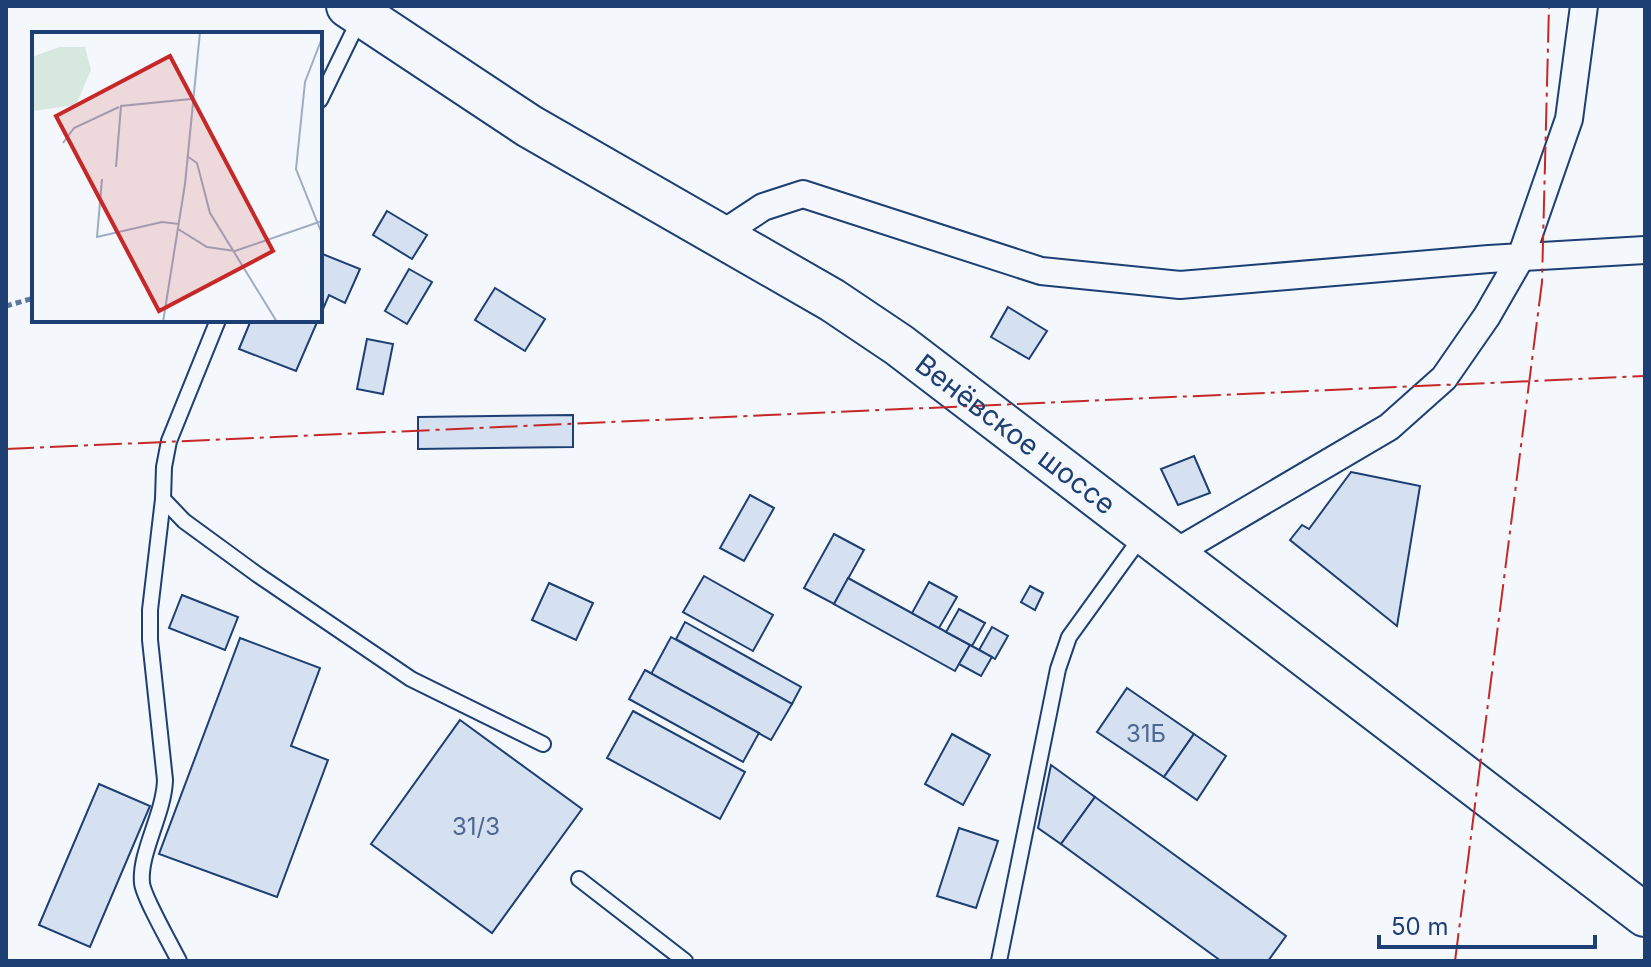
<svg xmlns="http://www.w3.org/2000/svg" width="1651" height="967" font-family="Inter,sans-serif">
<rect width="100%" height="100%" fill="#f4f7fb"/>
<g fill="#d5e0f0" stroke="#1d3f73" stroke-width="2">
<path d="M387,211L427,235L412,259L373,235Z"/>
<path d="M320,253L360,269L345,303L329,295L320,316Z"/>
<path d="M409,269L432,282L407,324L385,311Z"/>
<path d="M495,288L545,319L525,351L475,320Z"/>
<path d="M1008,307L1047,331L1029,359L991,337Z"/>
<path d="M251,320H318L296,371L239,349Z"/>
<path d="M367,339L393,344L383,394L357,389Z"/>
<path d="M573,415V447L418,449V417Z"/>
<path d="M1194,456L1210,493L1178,505L1161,469Z"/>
<path d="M1351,472L1420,486L1397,626L1290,540L1302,525L1309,529Z"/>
<path d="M750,495L774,508L744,561L720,548Z"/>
<path d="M834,534L864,550L834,604L804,588Z"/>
<path d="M704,576L773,615L753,651L683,612Z"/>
<path d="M848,578L970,645L955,671L834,604Z"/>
<path d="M929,582L957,597L939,628L912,613Z"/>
<path d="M549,583L593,603L576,640L532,620Z"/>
<path d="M1030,586L1043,593L1035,610L1021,602Z"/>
<path d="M182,595L238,617L225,650L169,628Z"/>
<path d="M959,609L985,623L972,646L946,632Z"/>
<path d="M685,622L801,687L792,704L676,639Z"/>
<path d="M992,627L1008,636L995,659L979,650Z"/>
<path d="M671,637L792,704L771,740L651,674Z"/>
<path d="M240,638L320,668L291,746L328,760L277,897L159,854Z"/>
<path d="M970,645L992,657L981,676L959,664Z"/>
<path d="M645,670L759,733L743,762L629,699Z"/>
<path d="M1127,688L1194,734L1164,777L1097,732Z"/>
<path d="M633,711L745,772L720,819L607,758Z"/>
<path d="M460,720L582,809L492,933L371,844Z"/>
<path d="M952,734L990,755L963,805L925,784Z"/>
<path d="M1194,734L1226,756L1197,800L1164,777Z"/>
<path d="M1051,765L1095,797L1061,844L1038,828Z"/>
<path d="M99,784L150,806L90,947L39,925Z"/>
<path d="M1095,797L1286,936L1268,961H1221L1061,844Z"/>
<path d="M959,828L998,841L976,908L937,896Z"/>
</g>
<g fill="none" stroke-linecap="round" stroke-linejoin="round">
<defs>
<g id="lane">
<path d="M320,100L360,18"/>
<path d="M218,320L169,441L164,467L163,499L184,521L258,575L411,679L543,744"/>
<path d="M163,499L150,610V640L165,780C164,814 139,853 142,883C143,896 171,945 179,961"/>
<path d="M579,879L685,961"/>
<path d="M999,961L1058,669L1069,637L1142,536"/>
</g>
<g id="street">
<path d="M722,234L763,207L803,194L1041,271L1180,285L1489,259L1645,250"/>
<path d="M1173,554L1389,427L1444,378L1487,316L1521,257L1569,119L1584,6"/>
</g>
<g id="primary">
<path id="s1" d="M348,6L529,126L832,300L899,345L1645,915"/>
</g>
</defs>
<use href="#lane" stroke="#1d3f73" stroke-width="18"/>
<use href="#street" stroke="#1d3f73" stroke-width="30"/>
<use href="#primary" stroke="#1d3f73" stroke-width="46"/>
<path stroke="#5e769c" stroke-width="5" stroke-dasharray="6 4" stroke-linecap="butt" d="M6,306L34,298"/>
<use href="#lane" stroke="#f4f7fb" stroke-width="14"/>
<use href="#street" stroke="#f4f7fb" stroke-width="26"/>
<use href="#primary" stroke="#f4f7fb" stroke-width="42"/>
<g stroke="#c62828" stroke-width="2" stroke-dasharray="28 6 4 6" stroke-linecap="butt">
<path d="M6,449L1645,376"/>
<path d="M1455,961L1542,282L1549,6"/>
</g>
</g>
<g text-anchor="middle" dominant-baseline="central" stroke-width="6" stroke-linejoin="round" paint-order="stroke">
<g font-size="24" fill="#4b6792">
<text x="1146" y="733">31Б</text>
<text x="476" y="826">31/3</text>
</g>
<g font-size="28" fill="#1d3f73" stroke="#f4f7fb">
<text stroke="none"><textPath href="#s1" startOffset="794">Венёвское шоссе</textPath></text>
</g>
</g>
<g transform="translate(32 32)">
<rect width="290" height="290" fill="#f4f7fb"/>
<path d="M27,15H53L59,38L44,73L0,79V25Z" fill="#d7e8df"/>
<path fill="none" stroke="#9eadc5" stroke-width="2" d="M290,6L273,50L264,137L290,202M31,111L42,96L87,75M155,124L165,131L178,181L245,290M84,135L89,74L159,67M70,147L65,205L130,190L147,192M146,197L175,215L203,219L290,189M131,290L153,152L168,0"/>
<path fill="#c62828" fill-opacity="0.15" stroke="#c62828" stroke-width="4" d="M138,24L241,219L127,279L24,84Z"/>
<rect width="290" height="290" fill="none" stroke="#1d3f73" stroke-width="4"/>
</g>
<rect width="1651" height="967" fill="none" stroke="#1d3f73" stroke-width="16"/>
<path d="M1379 935v12h216v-12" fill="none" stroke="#1d3f73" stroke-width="4"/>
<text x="1391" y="935" font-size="24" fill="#1d3f73" stroke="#f4f7fb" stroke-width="6" paint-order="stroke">50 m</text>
</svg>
